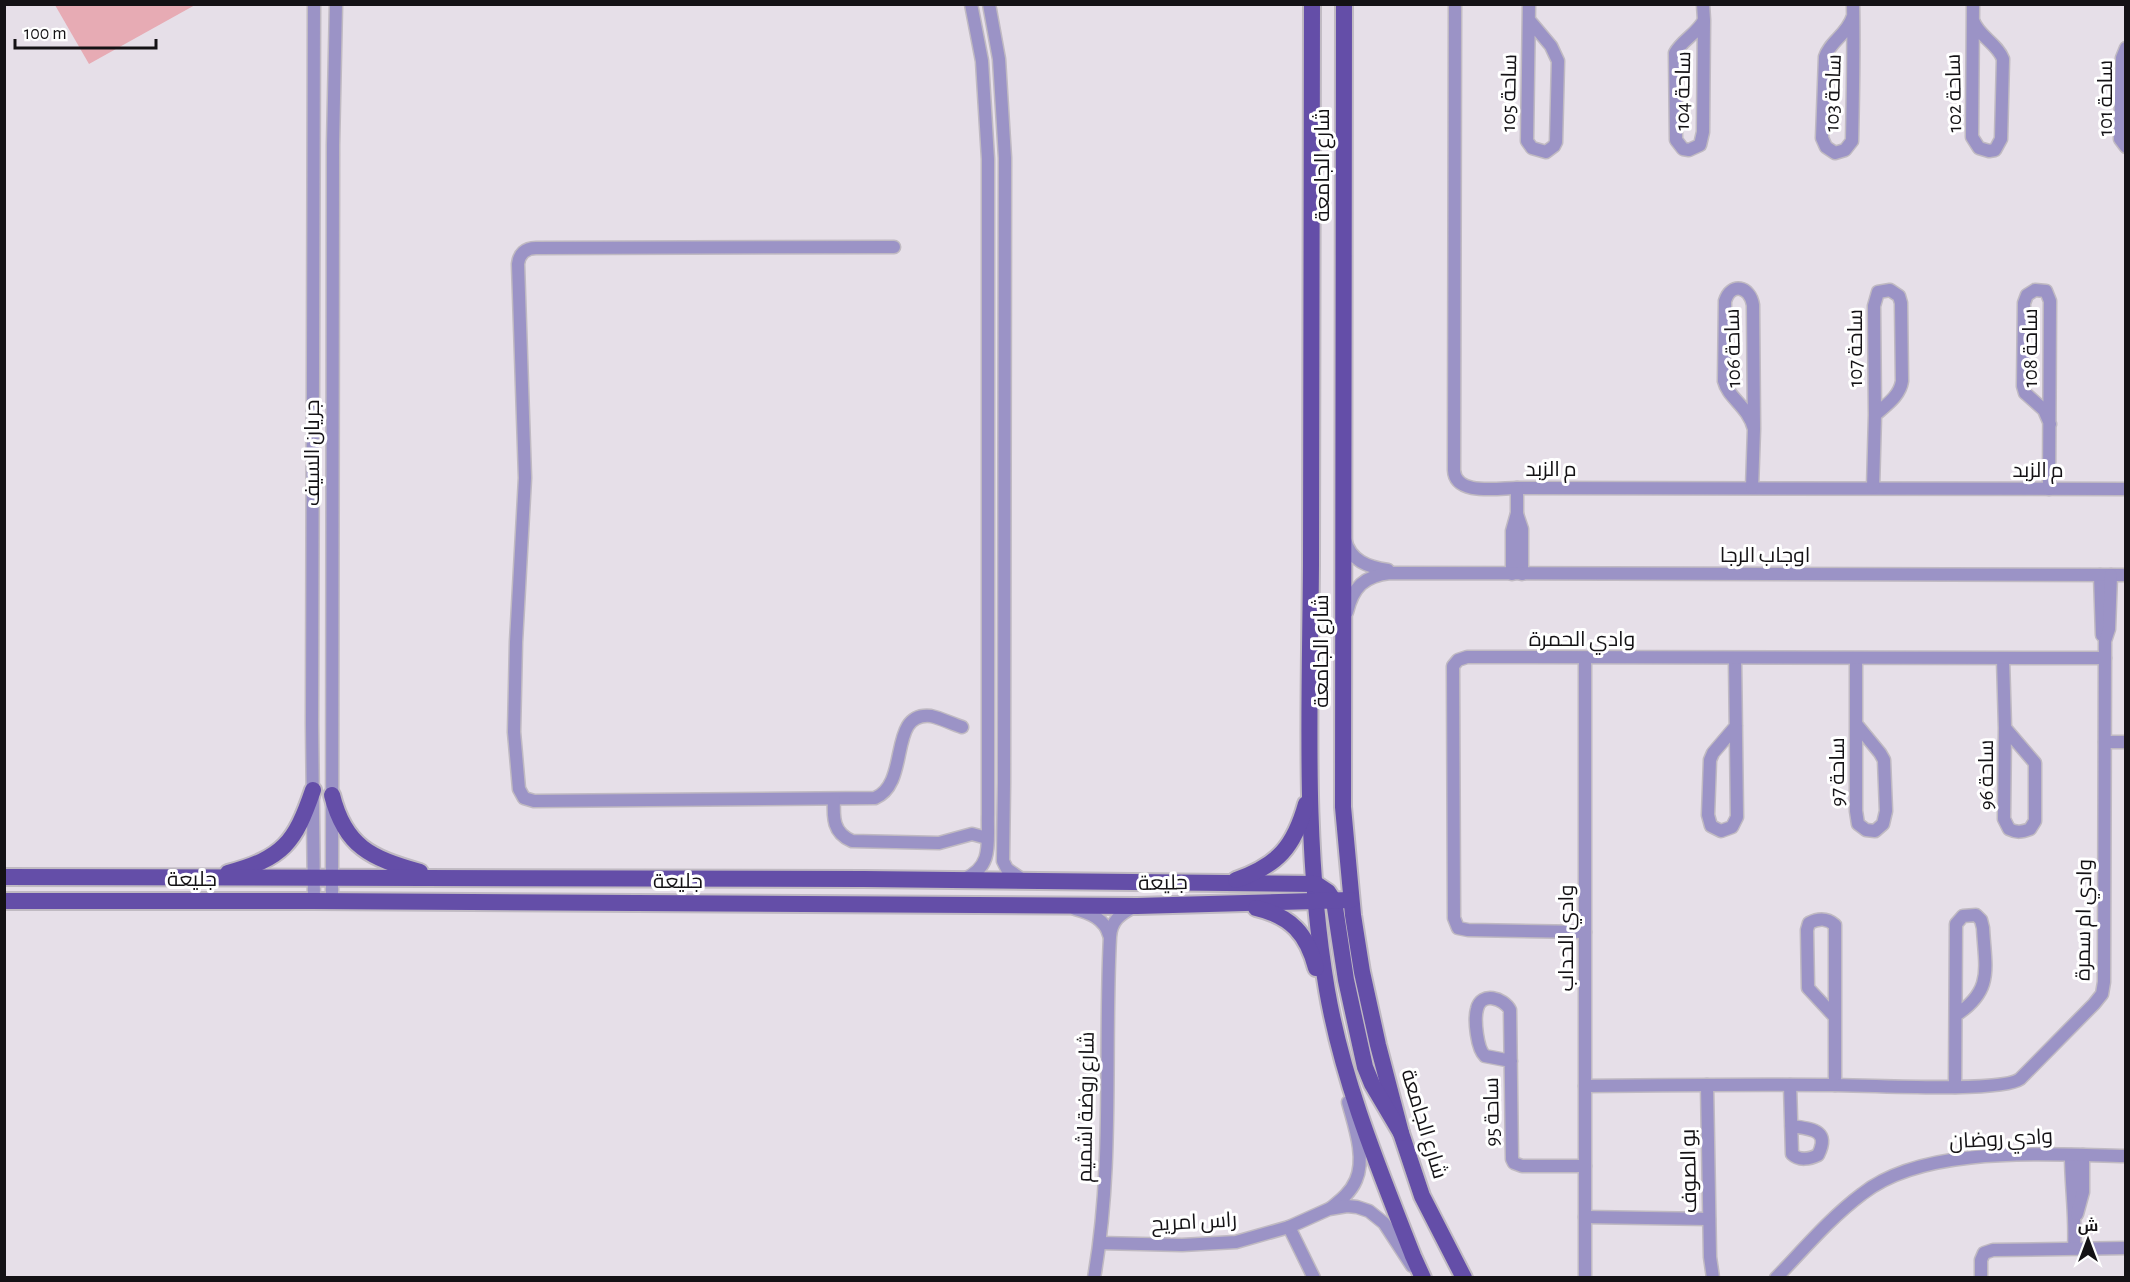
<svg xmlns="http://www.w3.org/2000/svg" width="2130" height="1282" font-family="'Alegreya Sans',Cairo,sans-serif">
<rect width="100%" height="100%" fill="#e6dfe8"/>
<path fill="#e7abb4" d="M55,5H195L89,64Z"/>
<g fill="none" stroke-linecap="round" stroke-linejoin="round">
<defs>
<g id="minor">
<path d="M989,4L999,59L1005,158L1004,783L1003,861L1007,869L1023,880"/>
<path d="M1455,4L1454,470C1455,496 1498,488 1517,488L2126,489"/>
<path d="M1529,4L1527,141L1532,148L1546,152L1554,146L1556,142L1558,61L1551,46L1530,21"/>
<path d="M1703,4L1704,20L1703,132L1700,145L1689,150L1683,149L1676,140L1675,53C1682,40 1697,34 1704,20"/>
<path d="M1853,4C1854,50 1853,96 1852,141L1845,150L1835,153L1826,147L1822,138L1825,57C1830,41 1847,35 1853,16"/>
<path d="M1973,20C1978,36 1997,43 2003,59L2001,139L1995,150L1989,151L1979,148L1972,137L1973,4"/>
<path d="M2126,48L2122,58L2120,139L2126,147"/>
<path d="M894,247L536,248C525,248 519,254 518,264L525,478L516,642L514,732L519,789L524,798L534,801L875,798C911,783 887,711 931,716C941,718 952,724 962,727"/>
<path d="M1752,488L1754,429L1753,305C1750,286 1731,282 1725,301L1724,381C1728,398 1748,406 1754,429"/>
<path d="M1873,488L1875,415L1874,306L1878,292L1890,290L1899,296L1901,303L1902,381C1900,396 1886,405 1875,415"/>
<path d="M2049,489L2050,301L2046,291L2035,290L2027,295L2024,303L2023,386L2025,393L2044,410L2050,424"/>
<path d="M1517,514L1522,529V574"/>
<path d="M1345,539C1350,561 1368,567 1388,570"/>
<path d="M1512,574V531L1517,513V488"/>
<path d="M2100,575L2102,635"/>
<path d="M1347,612C1353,587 1364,576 1390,573L2126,575"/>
<path d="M1735,659L1737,817L1732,827L1721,831L1711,826L1708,815L1710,760L1713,753L1736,726"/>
<path d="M1856,659V811L1858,824L1866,830L1875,831L1883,824L1886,811L1884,760L1880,753L1857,725"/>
<path d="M2003,659L2005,728L2004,819L2009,829C2017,833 2022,832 2030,829L2035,821V763L2005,728"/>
<path d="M2105,742H2126"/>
<path d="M834,799C833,818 833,833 852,841L939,843L972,834L987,838"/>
<path d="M964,879C994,867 987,841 988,814V159L982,61L971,4"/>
<path d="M314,901L312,724L314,4"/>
<path d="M332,901L333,145L336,4"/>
<path d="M1075,909C1090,913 1105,919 1109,935"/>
<path d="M1585,932L1468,930L1458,928L1454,918L1453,666L1458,660L1467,657L2105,658"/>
<path d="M1835,1017L1808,988L1807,930L1809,923C1819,918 1827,918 1835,925V1085"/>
<path d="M1511,1061L1485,1056C1477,1049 1474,1020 1477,1009C1481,991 1504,998 1510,1010L1512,1159L1514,1163L1522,1166H1585"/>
<path d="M1707,1085L1710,1257L1713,1278"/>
<path d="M1790,1085L1792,1154C1799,1161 1810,1159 1818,1155C1831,1129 1810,1129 1791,1126"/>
<path d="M1585,1086C1668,1085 1751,1084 1833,1085C1865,1085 2001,1093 2020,1079L2094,1004L2102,994L2104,982L2105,641L2109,629L2111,575"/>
<path d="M1955,1087L1956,924L1963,916L1976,915L1981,920L1983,928C1985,968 1994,990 1956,1015"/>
<path d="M2071,1155C2071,1186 2076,1217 2074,1248"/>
<path d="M1331,1208C1341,1200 1351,1192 1356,1180C1366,1157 1354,1125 1348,1102"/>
<path d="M2077,1214L2083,1192V1155"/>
<path d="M1585,1217L1709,1219"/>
<path d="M1289,1227L1314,1278"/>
<path d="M1100,1243L1182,1245L1236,1242L1289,1227L1329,1209L1347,1206L1357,1207L1369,1211L1384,1223L1412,1266"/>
<path d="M1094,1278C1114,1165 1104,1050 1110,937C1111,921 1120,914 1134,907"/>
<path d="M1585,1278V658"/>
<path d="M1776,1278C1804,1249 1830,1218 1862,1194C1925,1144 2049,1155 2126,1156"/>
<path d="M1981,1278V1260L1984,1253L1993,1250L2126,1248"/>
</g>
<g id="major">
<path d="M1312,4C1312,191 1312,378 1311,565C1310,706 1303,850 1327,990C1343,1083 1379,1169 1413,1256L1423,1278"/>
<path d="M1344,4L1343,807L1353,915L1362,972L1378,1045L1401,1133L1422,1196L1464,1278"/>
<path d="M332,795C345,847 371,858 420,872"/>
<path d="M228,873C283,858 295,843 313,790"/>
<path d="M4,877L864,879L1316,884L1328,892L1334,901L1346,980L1365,1067L1372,1084L1401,1133"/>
<path d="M1236,880C1278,865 1294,847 1306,804"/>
<path d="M4,901H314L1137,906L1351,900"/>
<path d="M1256,908C1291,916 1307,934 1316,968"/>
</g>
</defs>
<use href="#minor" stroke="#c0bac2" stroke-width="15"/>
<use href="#major" stroke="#c0bac2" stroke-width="20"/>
<use href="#minor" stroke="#9b93c6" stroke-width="12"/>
<use href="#major" stroke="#644ea8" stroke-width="16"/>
</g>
<g text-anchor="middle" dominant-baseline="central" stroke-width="6" stroke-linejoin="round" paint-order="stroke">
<g font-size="21" fill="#141215" stroke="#fff">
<text transform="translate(1683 91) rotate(-89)">ساحة 104</text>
<text transform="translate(1509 93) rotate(-89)">ساحة 105</text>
<text transform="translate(1833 93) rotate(-88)">ساحة 103</text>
<text transform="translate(1954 93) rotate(-91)">ساحة 102</text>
<text transform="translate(2105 98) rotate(-90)">ساحة 101</text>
<text transform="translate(1322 165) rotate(-90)">شارع الجامعة</text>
<text transform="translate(1733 348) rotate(-91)">ساحة 106</text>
<text transform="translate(1855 348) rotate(-90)">ساحة 107</text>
<text transform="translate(2030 348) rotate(-90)">ساحة 108</text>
<text transform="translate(312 453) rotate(-90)">جريان السيف</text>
<text x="1551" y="469">م الزبد</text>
<text x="2038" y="470">م الزبد</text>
<text x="1765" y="555">اوجاب الرجا</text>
<text x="1582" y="639">وادي الحمرة</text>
<text transform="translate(1321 651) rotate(-90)">شارع الجامعة</text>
<text transform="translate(1837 772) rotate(-90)">ساحة 97</text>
<text transform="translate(1986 775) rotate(-90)">ساحة 96</text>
<text x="192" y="879">جليعة</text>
<text x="678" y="881">جليعة</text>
<text transform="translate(1163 883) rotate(-1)">جليعة</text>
<text transform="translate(2084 920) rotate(-89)">وادي ام سمرة</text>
<text transform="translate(1566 938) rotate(-90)">وادي الحداب</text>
<text transform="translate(1086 1107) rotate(-89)">شارع روضة اشميم</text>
<text transform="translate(1492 1112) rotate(-91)">ساحة 95</text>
<text transform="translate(1424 1124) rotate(73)">شارع الجامعة</text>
<text transform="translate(2001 1139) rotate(-3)">وادي روضان</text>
<text transform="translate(1689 1171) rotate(-91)">بو الصوف</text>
<text transform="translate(1194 1222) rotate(-3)">راس امريح</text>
</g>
</g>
<rect width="2130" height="1282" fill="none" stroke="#141215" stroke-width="12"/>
<g transform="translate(2088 1240)" stroke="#ffffff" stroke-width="4.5" paint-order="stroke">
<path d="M0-4.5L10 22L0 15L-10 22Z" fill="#141215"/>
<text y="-9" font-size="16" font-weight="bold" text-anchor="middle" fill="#141215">ش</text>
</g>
<path d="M15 39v9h141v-9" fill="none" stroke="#141215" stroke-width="3"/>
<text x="24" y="39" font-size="18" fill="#141215" stroke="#ffffff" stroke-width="4.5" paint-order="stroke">100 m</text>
</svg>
